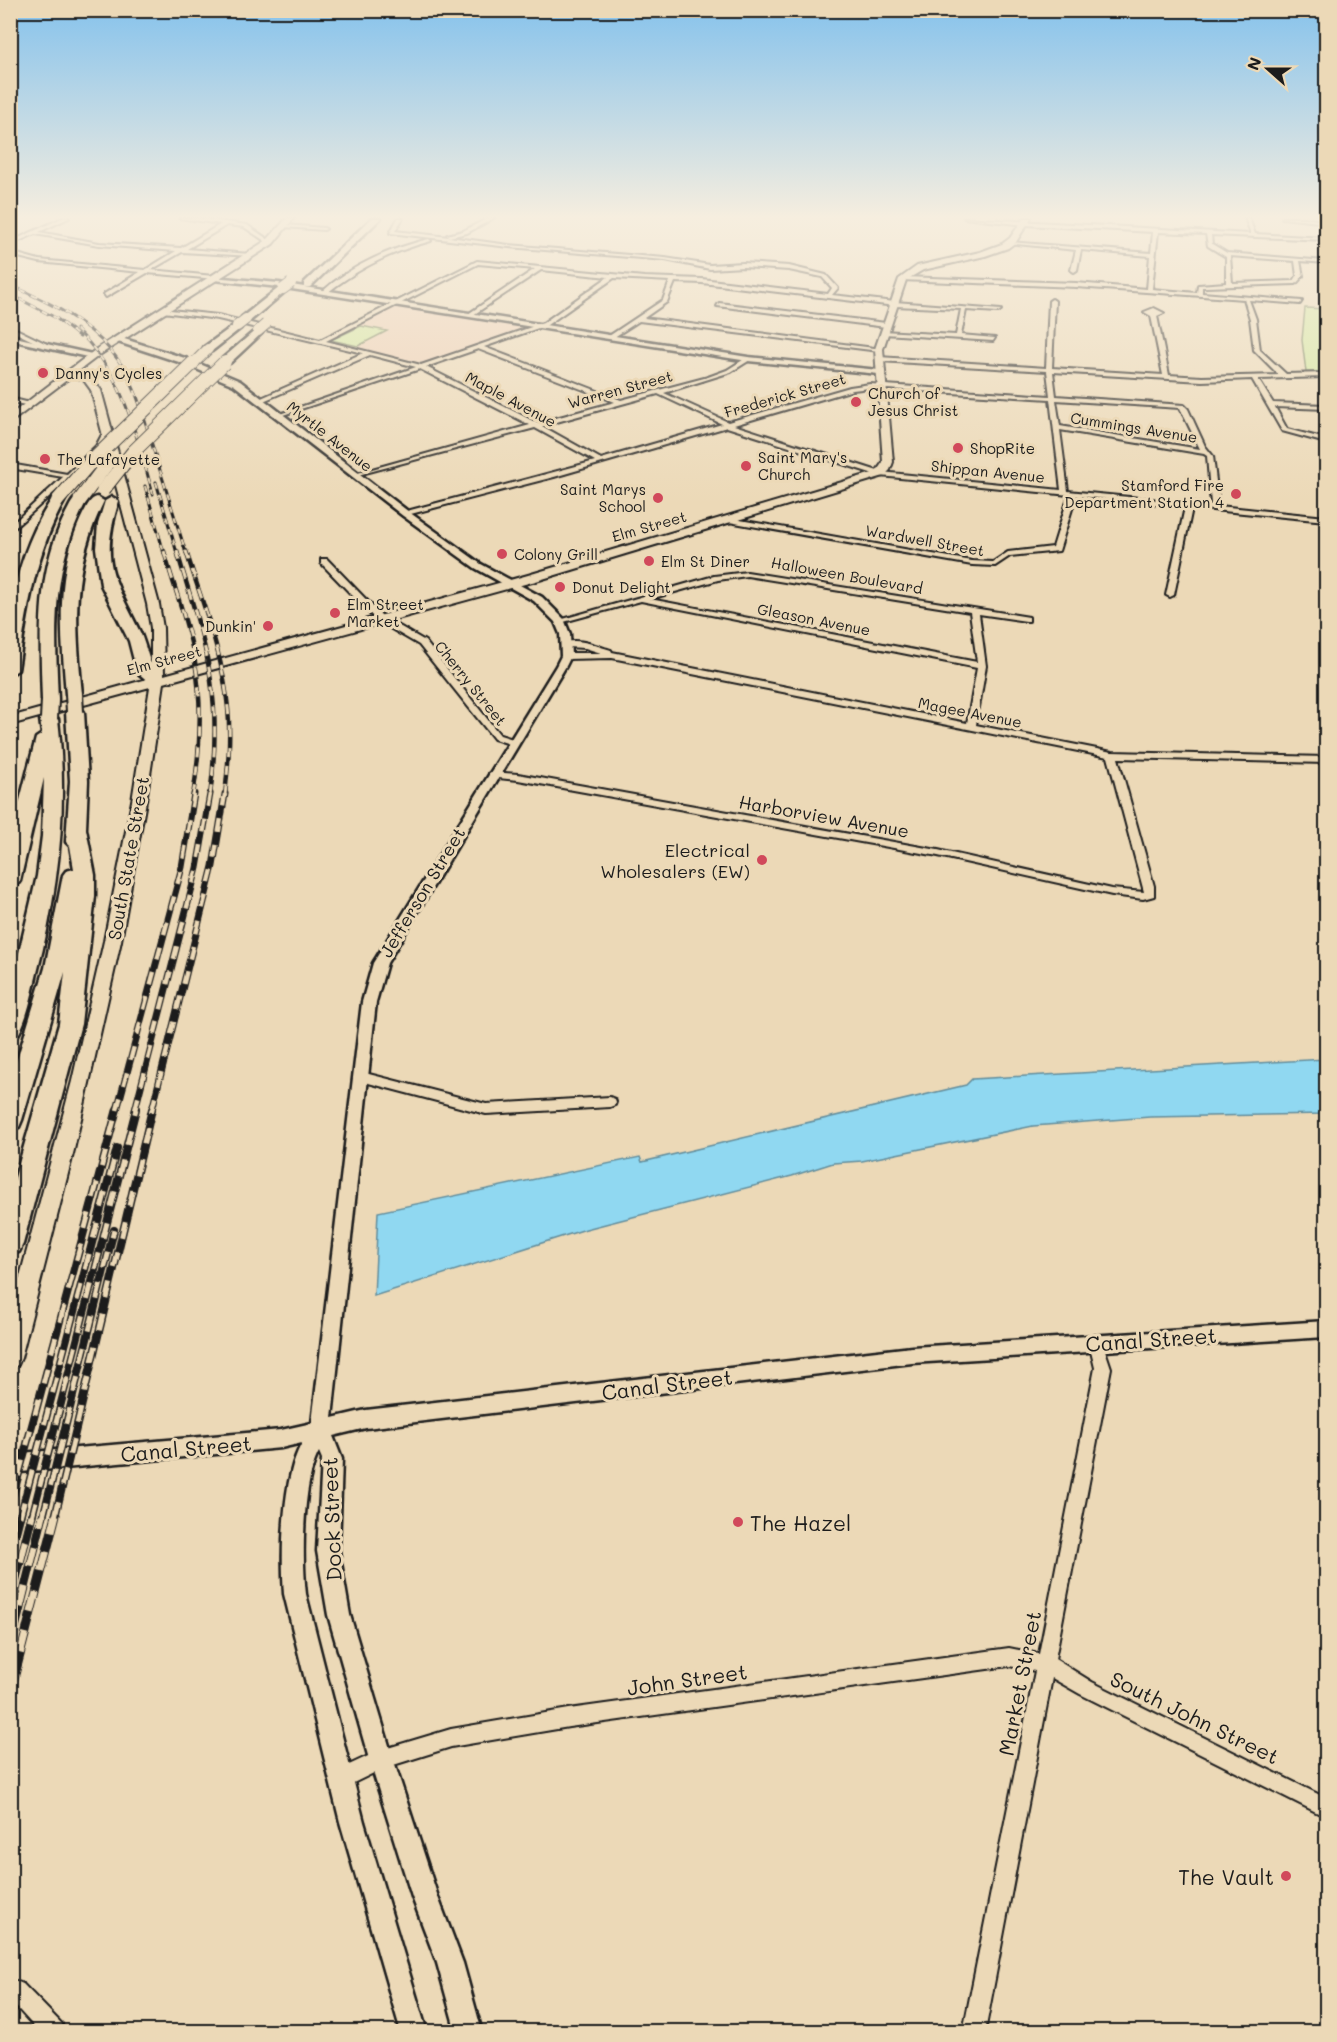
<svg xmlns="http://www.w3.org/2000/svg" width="1337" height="2042" font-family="Mali,sans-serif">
<rect width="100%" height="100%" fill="#ecd9b7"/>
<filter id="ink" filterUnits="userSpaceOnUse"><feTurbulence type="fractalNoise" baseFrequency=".0167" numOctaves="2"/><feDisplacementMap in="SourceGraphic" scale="12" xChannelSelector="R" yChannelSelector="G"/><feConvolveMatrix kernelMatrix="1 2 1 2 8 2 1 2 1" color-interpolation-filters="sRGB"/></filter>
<g filter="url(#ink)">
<path fill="#eecfb4" d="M398,305L531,326L424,363L326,341Z"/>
<g fill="#d2e89d" stroke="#77825c" stroke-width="1.5">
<path d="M1305,308L1326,309V373L1306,372L1302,340Z"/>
<path d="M361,326L387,331L358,346L331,340Z"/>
</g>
<path fill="#90d8f1" stroke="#628d9c" stroke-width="1.5" d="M1326,1059V1114L1150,1117L1033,1126L862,1161L833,1163L792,1176L586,1229L374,1296L378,1212L640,1157L642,1162L966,1085L972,1079Z"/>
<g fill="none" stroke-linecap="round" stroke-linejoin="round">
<defs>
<g id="minor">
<path d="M62,218H69L39,232L99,243L181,248L221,224L179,218H196L247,225L272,242L268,243L244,227L227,225L187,249L250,254L252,256L182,252L151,270L214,276L216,279L147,273L106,297L104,294L140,272L39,262L10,255V252L39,260L145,270L176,251L99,245L35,234L10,245V242Z"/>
<path d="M398,218H403L395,231L449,237L447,235L463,231L488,218H494L467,233L449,237L509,245L665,258L710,265L743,263L789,266L826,275L838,288L832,295L895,302L1001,310L998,312L966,310L961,335L995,338L993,341L884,334L882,331L956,335L961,309L895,306L702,283L675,282L667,302L644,318L882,349L879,351L639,321L611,339L609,336L663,300L670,281L614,278L547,325L484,347L621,400L708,377L727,370L746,358H750V360L731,372L664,393L728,422L850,387L870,384L1050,396L1047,371L879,361L876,359L879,357L1046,368L1049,301L1052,299L1055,301L1052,368L1163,375L1151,316L1144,312L1154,308L1164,313L1157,316L1169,375L1202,377L1279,375L1254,350L1250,319L1244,299L1076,287L901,280L903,277L1076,283L1147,289L1150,256L1081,250L1077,270L1074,272L1071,270L1076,250L1007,243L1009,242L1151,253L1153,232L1025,225L964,218L1251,234L1245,218H1249L1255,234L1326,238V240L1211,235L1212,244L1227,253L1326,261V263L1300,261L1303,276L1296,284L1206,287H1202V293L1302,301L1300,304L1249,300L1256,319L1260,350L1286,374L1326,373V377L1258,379L1273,403L1326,405V409L1275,407L1287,429L1326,439V443L1282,431L1252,379L1202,381L1053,372L1056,396L1184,405L1188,409L1205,446L1213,456L1219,506L1326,517V521L1192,508L1174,595L1170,597L1166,595L1185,507L1076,496L1059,551L1010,556L995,566L972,565L729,522L725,520L729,518L972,561L993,562L1008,552L1053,547L1069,495L880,476L727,427L554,477L403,516V512L595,461L535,428L354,476V474L530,425L420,369L277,417V415L416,367L370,355L261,402L258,400L259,399L363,353L218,319L163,312L161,309L218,315L320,340L477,261L644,277L702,279L828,294L832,288L822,277L789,270L743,267L710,269L665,260L509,247L390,233ZM1158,232L1206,234L1208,246L1226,257V283L1198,285L1197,293L1152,289ZM1230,256L1295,261L1297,276L1294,281L1232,283ZM478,264L535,269L468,314L470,317L541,270L608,277L543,323L421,365L326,341ZM478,349L615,402L537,423L426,367ZM870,388L1050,399L1061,490L881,472L734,425L853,390ZM658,394L722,424L601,459L542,426ZM1056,400L1180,408L1200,449L1060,426ZM1060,430L1204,454L1207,456L1211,505L1068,491Z"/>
<path d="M1282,218H1306L1321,221L1319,222Z"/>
<path d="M286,225L324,228L326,229L324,230L284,227Z"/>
<path d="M429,239L431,241C393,251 357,269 327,293L322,292C351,265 392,248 429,239Z"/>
<path d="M719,303L886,323L889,325L886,327L717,306Z"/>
<path d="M10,326L49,345L50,346L45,347L10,330Z"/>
<path d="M10,398L34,404L31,406L10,402Z"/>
<path d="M105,429L110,430L101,448L73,475L106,481V483L70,478L10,532V526L63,477L10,468V464L67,474L96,446Z"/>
<path d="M321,559H327L382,616L425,641L500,735L516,740V744L513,745L494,739L419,645L376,620L321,563Z"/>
<path d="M747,572L1029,617V621H1026L979,614L986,666L976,725L1112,752L1326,757V763L1118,758L1154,886V896L1143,899L1112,895L938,856L518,780L489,777V773L492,772L518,774L938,850L1112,889L1144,892L1108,757L612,658L566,659L562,656L566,653H601L585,648L566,647L562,644C575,636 597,646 611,650L612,652L967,723L977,668L641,601L560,623L556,621L714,576ZM747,576L970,612L977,662L650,599L718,580Z"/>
<path d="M361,1072L486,1104L610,1097L615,1099L616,1102L615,1105L610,1107L486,1114L357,1080L355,1077L357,1074Z"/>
<path d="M1096,1336L1101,1338L1111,1368L1055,1659L1092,1682L1326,1798V1817L1080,1694L1052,1678L985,2032H963L1035,1671L1009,1666L569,1727L451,1747L384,1768L341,1789L334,1786L331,1779L334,1772L381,1750L451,1729L569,1709L1009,1648L1039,1654L1095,1368L1089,1343L1091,1338Z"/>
<path d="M16,1981L23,1984L62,2024L64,2032H39L10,2000V1983Z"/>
</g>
<g id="tertiary">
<path d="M212,277L279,283L748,357L879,370L883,372L879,374L748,361L279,287L214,280Z"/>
<path d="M10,336L92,354L96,356L92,358L10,340Z"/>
<path d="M118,337L188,359L240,381L409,512L481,564L542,597L564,619L570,634L571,656L566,666L387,963L376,1002L332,1418L366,1410L912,1347L1326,1321V1337L912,1363L366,1428L333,1436L342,1459L339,1551L350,1615L393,1759L438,1897L463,1963L482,2032H456L437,1963L412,1897L369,1759L328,1615L317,1551L322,1459L319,1452C302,1481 302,1559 306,1594L364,1822L427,2032H401L340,1822L284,1594C281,1555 282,1477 302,1443L281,1448L10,1473V1454L281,1430L312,1423L362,1002L373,963L556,666L561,656L560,634L555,622L534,601L475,568L403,516L234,385L182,363L115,341Z"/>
</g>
<path id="secondary" d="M1024,218H1031L1016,242L1008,248L985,256L923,270L906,280L883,349L893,462L890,470L884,476L536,581L164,683L146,801L121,941L74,1150L21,1358L18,1365L10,1368V1314L72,1081L104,941L132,801L150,687L10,725V717L151,678V628L147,604L91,390L83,379L66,376V372L89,375L101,390L159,604L163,628L164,675L528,575L876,472L883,462L875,349L899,279L917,266L980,252L1002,244L1010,238Z"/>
<path id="primary" d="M287,218H294L273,244L101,354L10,423V415L95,350L267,240Z"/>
<g id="motorway">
<path d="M372,218H381L310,287H304V283Z"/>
<path d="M280,287L288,289L250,321H242V317Z"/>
<path d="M237,323L242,326L241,328L212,351H204V347Z"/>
<path d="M258,328L263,331L262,333L230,363H222V359Z"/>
<path d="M58,496L65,500C35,553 27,610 18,670L10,675C10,656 9,637 10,619C14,577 30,532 53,497Z"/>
<path d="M80,496L87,500C51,570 55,624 58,700L56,704H44L42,700C40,636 36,572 66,513C70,506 72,498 80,496Z"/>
<path d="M97,497L104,501C71,569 75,621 82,694L74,699L66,694C61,633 55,571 83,514C87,507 89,499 97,497Z"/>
<path d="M112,497L119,501C99,562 114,579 140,632C144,640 151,667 154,670C157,674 161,675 164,679L162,683H150L137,672L129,641L101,585L96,548L98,524L105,501Z"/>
<path d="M75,707L81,708L84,712L88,781L86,829L95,875V896L81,1024L23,1244L19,1252L10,1255V1195L59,1024L65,972L22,1120L19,1127L10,1129V1083L45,968L63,875L66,871L74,869L70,846L66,842L70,781L66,712L69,708Z"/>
<path d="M49,714L55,715L58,719C68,806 59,889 37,973C32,993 28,1017 18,1035L10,1037V991L37,876L42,836L44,778L20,881L17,885L10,887V839L36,738L42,734L40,719L43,715Z"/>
</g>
</defs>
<use href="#minor" stroke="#1c1c1c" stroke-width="4"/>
<use href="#tertiary" stroke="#1c1c1c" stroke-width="5"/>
<use href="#secondary" stroke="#1c1c1c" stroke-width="4"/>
<use href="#primary" stroke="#1c1c1c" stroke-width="4"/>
<use href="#motorway" stroke="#1c1c1c" stroke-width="5"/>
<use href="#minor" fill="#ecd9b7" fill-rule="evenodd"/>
<use href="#tertiary" fill="#ecd9b7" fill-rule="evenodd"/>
<use href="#secondary" fill="#ecd9b7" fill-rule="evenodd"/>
<use href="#primary" fill="#ecd9b7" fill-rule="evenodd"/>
<use href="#motorway" fill="#ecd9b7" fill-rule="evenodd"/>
<defs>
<g id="rail-far4">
<path d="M10,285C47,301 86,320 112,352C135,379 143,415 153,448C164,483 175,518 186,553"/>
<path d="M10,294L56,318L80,337"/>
<path d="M76,329C125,376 135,432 153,494"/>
<path d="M156,482L177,553"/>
<path d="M145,486L164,553"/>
</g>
<g id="rail-far3">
<path d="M164,551C174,588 189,625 195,662C203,706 200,752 193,796"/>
<path d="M177,551C189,594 205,637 211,681C217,719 215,758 210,796"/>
<path d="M186,551C202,602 223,654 228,708C231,738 228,766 225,796"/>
</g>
<g id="rail-far2">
<path d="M117,1110L182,867L194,794"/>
<path d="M135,1110L197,868L210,794"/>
<path d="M152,1110L213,866L225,794"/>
</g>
<g id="rail-far1">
<path d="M10,1507L117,1109"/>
<path d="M20,1517L117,1148"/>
<path d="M32,1517L136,1109"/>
<path d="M43,1517L114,1230"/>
<path d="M55,1517L152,1109"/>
</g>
<g id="rail">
<path d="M10,1554L20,1515"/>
<path d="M10,1602L32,1515"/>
<path d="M10,1648L43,1515"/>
<path d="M10,1694L56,1515"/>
</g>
</defs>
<use href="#rail-far4" stroke="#1c1c1c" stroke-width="3"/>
<use href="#rail-far3" stroke="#1c1c1c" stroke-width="4.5"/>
<use href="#rail-far2" stroke="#1c1c1c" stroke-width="7"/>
<use href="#rail-far1" stroke="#1c1c1c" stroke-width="8"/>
<use href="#rail" stroke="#1c1c1c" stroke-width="9"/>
<use href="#rail-far4" stroke="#ecd9b7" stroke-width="2" stroke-dasharray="6" stroke-linecap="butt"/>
<use href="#rail-far3" stroke="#ecd9b7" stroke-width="3" stroke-dasharray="10" stroke-linecap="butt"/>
<use href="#rail-far2" stroke="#ecd9b7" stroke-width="4.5" stroke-dasharray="13" stroke-linecap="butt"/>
<use href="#rail-far1" stroke="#ecd9b7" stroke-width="5" stroke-dasharray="16" stroke-linecap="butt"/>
<use href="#rail" stroke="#ecd9b7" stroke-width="7" stroke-dasharray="21" stroke-linecap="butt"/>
<defs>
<g id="motorway-bridge-far2">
<path d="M283,289L291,283"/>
<path d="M237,326L246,319"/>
<path d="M258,331L266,324"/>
<path d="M192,365L208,349"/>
<path d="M222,365L226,361"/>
</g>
<g id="motorway-bridge-far1">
<path d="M103,490L133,452L224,363"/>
<path d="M58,500L89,464L193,363"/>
<path d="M80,500L106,465"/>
</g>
<g id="motorway-bridge">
<path d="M74,694L75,712"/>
<path d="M49,719L50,700"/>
</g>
</defs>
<use href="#motorway-bridge-far2" stroke="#1c1c1c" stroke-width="12" stroke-linecap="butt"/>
<use href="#motorway-bridge-far1" stroke="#1c1c1c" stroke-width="15" stroke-linecap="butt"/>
<use href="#motorway-bridge" stroke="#1c1c1c" stroke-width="20" stroke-linecap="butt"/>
<use href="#motorway-bridge-far2" stroke="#ecd9b7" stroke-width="10"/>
<use href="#motorway-bridge-far1" stroke="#ecd9b7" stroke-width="13"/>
<use href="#motorway-bridge" stroke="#ecd9b7" stroke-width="16"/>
</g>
</g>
<linearGradient id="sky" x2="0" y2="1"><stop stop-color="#85c2ec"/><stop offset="0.43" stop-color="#f6eedf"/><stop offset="1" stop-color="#f6eedf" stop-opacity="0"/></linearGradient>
<rect width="1337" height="504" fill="url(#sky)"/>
<g fill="#d1495b" stroke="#ecd9b7" stroke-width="2">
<circle cx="43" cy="373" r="6"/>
<circle cx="856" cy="402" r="6"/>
<circle cx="958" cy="448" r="6"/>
<circle cx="45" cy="459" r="6"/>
<circle cx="746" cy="466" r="6"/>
<circle cx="1236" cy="494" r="6"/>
<circle cx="658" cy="498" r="6"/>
<circle cx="502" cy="554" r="6"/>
<circle cx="649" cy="561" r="6"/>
<circle cx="560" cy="587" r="6"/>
<circle cx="335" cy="613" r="6"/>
<circle cx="268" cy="626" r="6"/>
<circle cx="762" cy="860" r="6"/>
<circle cx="738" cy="1522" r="6"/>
<circle cx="1286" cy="1876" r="6"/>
</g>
<g text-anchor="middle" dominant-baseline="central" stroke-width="6" stroke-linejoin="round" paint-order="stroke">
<g font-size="15" fill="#1c1c1c" stroke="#ecd9b7" text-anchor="start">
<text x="55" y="373">Danny's Cycles</text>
<text x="868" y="393">Church of<tspan x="868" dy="17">Jesus Christ</tspan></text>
<text x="970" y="448">ShopRite</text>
<text x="758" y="457">Saint Mary's<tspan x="758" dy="17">Church</tspan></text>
<text x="57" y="459">The Lafayette</text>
<text x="1224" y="485" text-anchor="end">Stamford Fire<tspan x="1224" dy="17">Department Station 4</tspan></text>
<text x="646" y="489" text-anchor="end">Saint Marys<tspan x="646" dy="17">School</tspan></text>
<text x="514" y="554">Colony Grill</text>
<text x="661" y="561">Elm St Diner</text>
<text x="572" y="587">Donut Delight</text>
<text x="347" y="604">Elm Street<tspan x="347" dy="17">Market</tspan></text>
<text x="256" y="626" text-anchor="end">Dunkin'</text>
</g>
<g font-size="15" fill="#1c1c1c" stroke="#ecd9b7">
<text transform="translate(620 389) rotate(-15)">Warren Street</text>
<text transform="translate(785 395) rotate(-16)">Frederick Street</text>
<text transform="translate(511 399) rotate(28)">Maple Avenue</text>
<text transform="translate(1134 427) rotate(9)">Cummings Avenue</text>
<text transform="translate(330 436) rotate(38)">Myrtle Avenue</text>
<text transform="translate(988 471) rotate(6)">Shippan Avenue</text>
<text transform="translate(649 526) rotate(-16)">Elm Street</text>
<text transform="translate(925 540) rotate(10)">Wardwell Street</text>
<text transform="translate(847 575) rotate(10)">Halloween Boulevard</text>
<text transform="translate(814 619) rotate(11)">Gleason Avenue</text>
<text transform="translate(164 660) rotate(-15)">Elm Street</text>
<text transform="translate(471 683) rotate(51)">Cherry Street</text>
<text transform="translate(970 712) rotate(11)">Magee Avenue</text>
</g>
<g font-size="18" fill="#1c1c1c" stroke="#ecd9b7">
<text transform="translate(824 816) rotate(10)">Harborview Avenue</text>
<text transform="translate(128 858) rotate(-80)">South State Street</text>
<text transform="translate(422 892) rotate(-59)">Jefferson Street</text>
</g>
<g font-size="18" fill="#1c1c1c" stroke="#ecd9b7" text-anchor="end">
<text x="750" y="850">Electrical<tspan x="750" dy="21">Wholesalers (EW)</tspan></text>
</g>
<g font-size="21" fill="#1c1c1c" stroke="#ecd9b7">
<text transform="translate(1151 1339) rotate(-4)">Canal Street</text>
<text transform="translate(667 1384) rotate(-7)">Canal Street</text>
<text transform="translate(186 1448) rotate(-5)">Canal Street</text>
<text transform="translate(331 1519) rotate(-92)">Dock Street</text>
<text transform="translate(687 1679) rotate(-8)">John Street</text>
<text transform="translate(1019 1683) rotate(-79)">Market Street</text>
<text transform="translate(1195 1717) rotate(26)">South John Street</text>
</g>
<g font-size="21" fill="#1c1c1c" stroke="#ecd9b7" text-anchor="start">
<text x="750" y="1522">The Hazel</text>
<text x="1274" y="1876" text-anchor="end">The Vault</text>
</g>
</g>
<rect width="1337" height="2042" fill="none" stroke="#ecd9b7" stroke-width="36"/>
<rect x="18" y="18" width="1301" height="2006" fill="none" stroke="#1c1c1c" stroke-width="2" filter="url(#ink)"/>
<g transform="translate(1268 69) rotate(291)" stroke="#ecd9b7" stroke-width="4.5" paint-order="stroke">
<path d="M0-4.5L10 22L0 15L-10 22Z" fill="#1c1c1c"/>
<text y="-9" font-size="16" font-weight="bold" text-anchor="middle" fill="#1c1c1c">N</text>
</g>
</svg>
